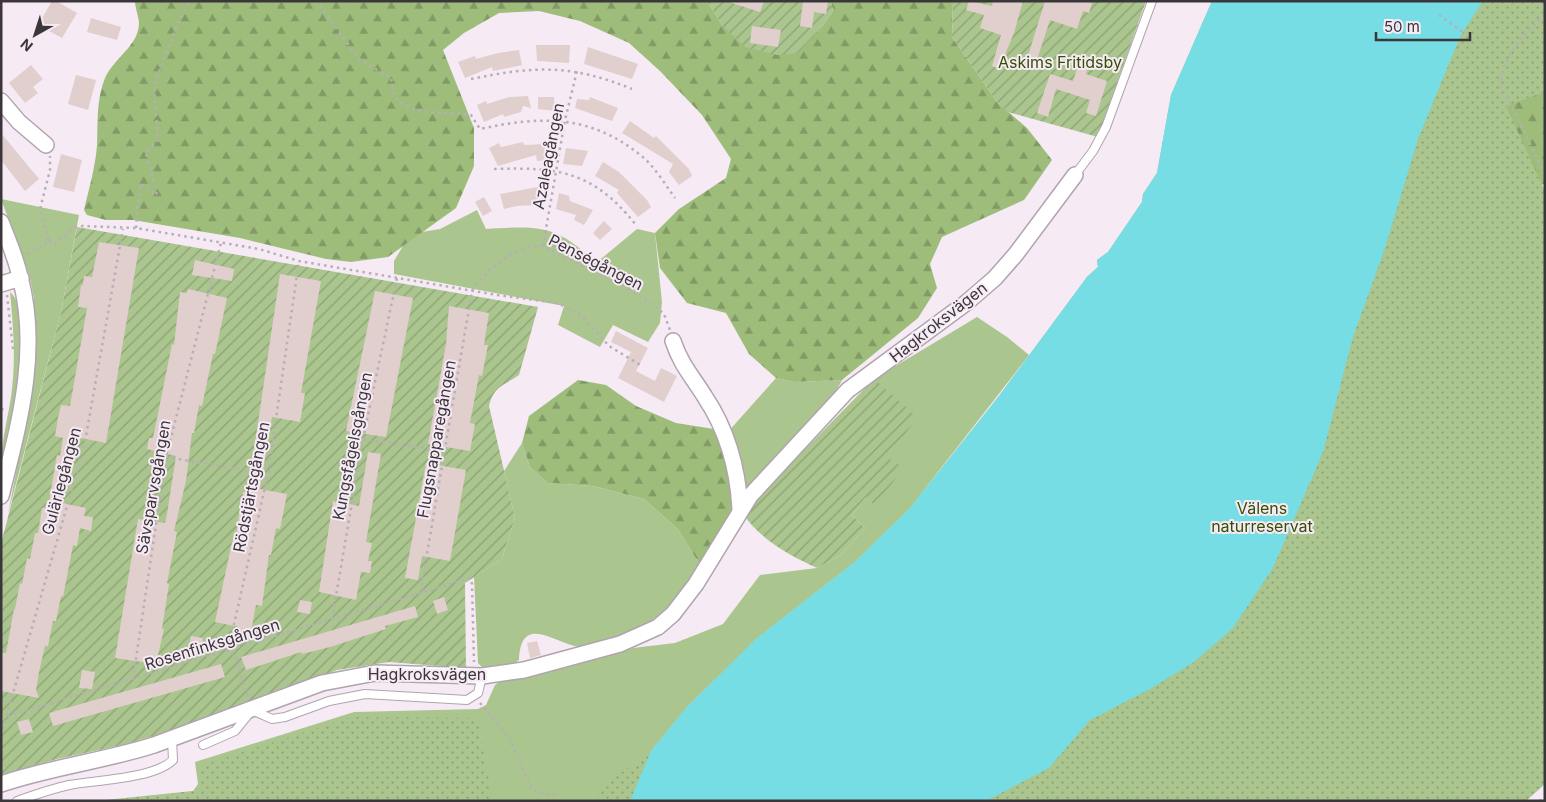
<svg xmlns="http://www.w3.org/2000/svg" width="1546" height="802" font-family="Inter,sans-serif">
<defs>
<pattern id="forest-firs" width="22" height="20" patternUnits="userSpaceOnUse" patternTransform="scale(1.25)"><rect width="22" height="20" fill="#9ebd7a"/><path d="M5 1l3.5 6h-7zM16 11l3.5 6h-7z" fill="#829a65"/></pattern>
<pattern id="park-dots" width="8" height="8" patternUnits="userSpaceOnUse" patternTransform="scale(1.25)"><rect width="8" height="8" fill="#abc58e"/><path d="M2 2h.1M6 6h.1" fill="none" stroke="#8ca175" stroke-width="1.8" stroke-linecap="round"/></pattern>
<pattern id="garden-furrows" width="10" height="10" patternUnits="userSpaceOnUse" patternTransform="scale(1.25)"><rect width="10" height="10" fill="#abc58e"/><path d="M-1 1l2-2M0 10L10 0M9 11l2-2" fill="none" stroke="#8ca175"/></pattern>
</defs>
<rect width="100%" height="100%" fill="#f6eaf5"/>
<g fill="#abc58e">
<path d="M1,199L79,215L61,312L8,514L34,379V298L29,274Z"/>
<path d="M477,210L486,229C539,226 556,224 596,263L637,229L655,233L662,302L660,323L648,342L613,325L600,347L558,325L564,306L394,274V261L403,246L422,232L440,229Z"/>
<path d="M10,292C36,312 8,437 1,466C1,439 9,416 12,389C16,356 13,325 10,292Z"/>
<path d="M977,317L1007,337L1029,355L910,508L856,561L756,639L687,707L651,751L630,801H186L198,784L195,762L354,712L478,709L486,705L495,685L500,681L576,665L633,648L675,643L723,624L760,575L817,568L841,555L865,528L852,515L865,498L875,504L903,468L887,458L874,379Z"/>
<path d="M776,378L794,382L842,380L832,399L746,493L727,433Z"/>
<path d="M522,443L530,467L548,483L593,486L644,499L678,529L700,565C670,621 638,631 580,647C555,644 521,612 519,660L513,665L484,669L478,663L474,577L502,559L515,518L504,471Z"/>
</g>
<g fill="url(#forest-firs)">
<path d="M135,1H707L722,25L818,32L833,11L831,1H953L952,37L997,102L1027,128L1052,160L1024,200L942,237L930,264L937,288L918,318L842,380L794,382L776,378L749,354L726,313L687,303L660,268L655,233L679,209L726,178L731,159L702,115L660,71L629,43L580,21L539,11L499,13L464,33L443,50L474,128V166L456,208L388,257L351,262L326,259L240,238L133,220H106L87,215L84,210C89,189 95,168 97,146C98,123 96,100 105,78C114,58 138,46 139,24C139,17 135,8 135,1Z"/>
<path d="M1545,1V184L1536,186L1464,75Z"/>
<path d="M578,380L606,385L636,406L676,423L714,429C727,453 737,483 731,511C727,531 711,549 700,565L678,529L644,499L593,486L548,483L530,467L522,443L529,416Z"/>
</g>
<g fill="url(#park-dots)">
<path d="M1212,1H1545V92L1506,106L1545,191V784L1526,801H597L603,786L651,751L687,707L756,639L856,561L910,508L999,396L1087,277L1098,267L1097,260L1108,252L1142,202L1143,194L1157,173L1171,95Z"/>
<path d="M351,717L477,718L493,801H96L202,790L200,766Z"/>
</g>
<g fill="url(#garden-furrows)">
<path d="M707,1H831L833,11L818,32L797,53L777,55L745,47L722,25Z"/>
<path d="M953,1H1146L1098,137L1008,112L997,102L952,37Z"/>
<path d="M77,227L538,307L519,375C503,386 494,386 489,406L515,518L502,559L465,583L466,668L389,662L337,670L219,716L127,744L57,759L1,775V544L61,312Z"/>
<path d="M874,379L917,417L888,458L904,468L875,505L865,498L852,515L865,528L841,555L817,568C791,556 761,540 744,515L757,498Z"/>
</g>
<path fill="#75dde3" d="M1212,1H1483L1460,37L1418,139L1385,248L1353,337L1323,452L1273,568L1233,628L1194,662L1150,689L1090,720L1049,768L986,801H630L651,751L687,707L756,639L856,561L910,508L999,396L1087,277L1098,267L1097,260L1108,252L1142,202L1143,194L1157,173L1171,95Z"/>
<g fill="#e1cfce">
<path d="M52,1H56L77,13L62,38L38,25Z"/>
<path d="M732,1H764L760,12L732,3Z"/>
<path d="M803,1H828L826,14L814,12L812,28L800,26Z"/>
<path d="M969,1L992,6L993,1H1023L1014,33L999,69L992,66L1001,35L980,28L984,15L966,10Z"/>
<path d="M1045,1H1086L1092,3L1089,13L1083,11L1077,29L1050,20L1036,63L1027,59Z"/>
<path d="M91,18L121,27L117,40L87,32Z"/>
<path d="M752,26L781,30L778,47L750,43Z"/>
<path d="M536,45H570L569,63L537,61Z"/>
<path d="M588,47L638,64L632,79L584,64Z"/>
<path d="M519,50L522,65L493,71L492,67L465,78L458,62L475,56L476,59L498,53Z"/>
<path d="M1082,54L1092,58L1086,74L1107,81L1096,116L1086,113L1090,100L1056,89L1048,117L1037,113L1050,74L1073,81Z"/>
<path d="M31,65L43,79L33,87L38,93L25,103L9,83Z"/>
<path d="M76,75L96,80L88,110L68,104Z"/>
<path d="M528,96L531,108L523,106L521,112L504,117L503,114L484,122L477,105L486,101L487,104L509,97Z"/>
<path d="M538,97H554L555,111L538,109Z"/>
<path d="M590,97L618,108L612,121L575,108L577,99L589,100Z"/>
<path d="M630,121L654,138L656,136L689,169L692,176L679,185L669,172L673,164L622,133Z"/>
<path d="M1,133L39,179L25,191L1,160Z"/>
<path d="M523,142L524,145L546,144L547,160L537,161L536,155L498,166L489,148L499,143L501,147Z"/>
<path d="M566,148L588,151L582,166L563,164Z"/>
<path d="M61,154L82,160L74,192L53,187Z"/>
<path d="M603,162L619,172L647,200L651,207L638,217L617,193L619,190L595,176Z"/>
<path d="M538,187V205L517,206L504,209L500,194Z"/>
<path d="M559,193L569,196L570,201L593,210L584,225L574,220L576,215L556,209Z"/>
<path d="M484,197L492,211L483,216L475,202Z"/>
<path d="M604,221L612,229L600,240L593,233Z"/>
<path d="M99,242L139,248L106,443L76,437L72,461L70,460L62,503L86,508L84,516L93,517L91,531L80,528L77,546L73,545L63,597L61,596L56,621H53L48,646H45L39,672L36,690L39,698L1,691V658L2,653H6L14,609H15L20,583L22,584L27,558L30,559L35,533H38L42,508H45L47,501L49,502L57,455L60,456L63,438L55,436L58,418L61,405L70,406L87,308L78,307L81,285H83L84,276L92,277Z"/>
<path d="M195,260L234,269L232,281L192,275Z"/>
<path d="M280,274L321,281L301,393H305L300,422L272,417L260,489L287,494L280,529L276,528L271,555H269L262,606L256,605L251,632L238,630L239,627L215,622L232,542L236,535L243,492H246L251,470Z"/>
<path d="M188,289L227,298L215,354H213L202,406L199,405L194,433H192L186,481L174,531L177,532L167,583L169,584L162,629H164L156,664L115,658L138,519L165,523L167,514L176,456L147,449L149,438H153L172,344L174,345L180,292L187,293Z"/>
<path d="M375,291L413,298L386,437L346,431Z"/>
<path d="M449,306L489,313L484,345H488L482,376L479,375L470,423L475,424L470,451L428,444L446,344Z"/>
<path d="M616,331L648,348L636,371L655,381L661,368L677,376L664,402L618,378L631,352L611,342Z"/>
<path d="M368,452L381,454L366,542L372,543L368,561H372L370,573L361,572L356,600L319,592L333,501L359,506Z"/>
<path d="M426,463L466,470L450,561L422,556L418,580L405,578Z"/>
<path d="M444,597L448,610L437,614L433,601Z"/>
<path d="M300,600L312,602L310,614L297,612Z"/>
<path d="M415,606L418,617L385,626L386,629L330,647L302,654L301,652L246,670L241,657Z"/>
<path d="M191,636L203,638L201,650L189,647Z"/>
<path d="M537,641L541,655L530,658L527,643Z"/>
<path d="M221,664L225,677L53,726L49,713Z"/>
<path d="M82,670L95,672L92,689L79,688Z"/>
<path d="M29,719L33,732L21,735L17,722Z"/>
</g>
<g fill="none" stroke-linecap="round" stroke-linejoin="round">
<defs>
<g id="service">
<path d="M1075,175L1093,151L1106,127L1152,1"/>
<path d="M203,745L235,731L252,710L272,719L285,717L329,701L365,694L467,700L478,693L482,676"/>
<path d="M17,801C34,795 51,789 69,785C96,780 153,779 173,760L172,739"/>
</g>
<g id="minor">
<path d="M1,101L19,122L46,145"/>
<path d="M1,222C8,240 16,258 20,277C40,351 19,424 1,496"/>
<path d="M1,284L21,278"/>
<path d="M673,341C681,365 692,376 705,397C727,430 738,470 740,509"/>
<path d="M1,784C51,767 104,761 154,745L322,683L375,673L482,676L524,670L620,644L658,627L673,614L696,584L750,496L848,390L966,303L995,278L1016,254L1075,175"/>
</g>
</defs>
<use href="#service" stroke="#b0a4af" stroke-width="10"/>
<use href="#minor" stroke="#b0a4af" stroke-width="18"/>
<g stroke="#b8aeb7" stroke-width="2.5" stroke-dasharray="2.5 4" stroke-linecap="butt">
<path d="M316,1L360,60L391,78C392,84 393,93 396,97C409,117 451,111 471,115L480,129C539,116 589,114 639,154C654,165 664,183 675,198"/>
<path d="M1439,15L1463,32"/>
<path d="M1545,15C1524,34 1502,55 1501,85L1545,175"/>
<path d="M471,79C534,66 571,64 632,89"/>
<path d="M494,169C559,167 593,171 636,225"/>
<path d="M136,228L140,184L157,195L146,153L158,140L154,85L175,30L189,1"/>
<path d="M49,241L55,244L75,227L82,226L136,228L259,249L299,261L497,295L558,303L582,316L609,346L642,366"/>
<path d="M543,246L565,120L577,71"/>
<path d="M28,254L49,241L40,209L50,170V156"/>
<path d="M7,295L13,349"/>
<path d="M1,409L7,411"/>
<path d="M363,439L445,451"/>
<path d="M166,457L268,474"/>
<path d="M423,592L422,583L472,291C487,269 516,245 543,246L631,290L656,307L664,314L670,330"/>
<path d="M332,619L363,439L397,278"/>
<path d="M133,679L166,457L221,243"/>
<path d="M248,697L235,656L228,651L268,474L299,261"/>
<path d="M480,703L508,736L532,789L543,794L558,795"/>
<path d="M7,716L470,578L472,584L474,662"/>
<path d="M1,735L84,447L123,229"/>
<path d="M1539,801L1545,799"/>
</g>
<use href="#service" stroke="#fff" stroke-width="8"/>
<use href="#minor" stroke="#fff" stroke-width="15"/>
</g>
<g text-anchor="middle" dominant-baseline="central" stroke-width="4" stroke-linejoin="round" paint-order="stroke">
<g font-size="16" fill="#344f02" stroke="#f6eaf5">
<text x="1060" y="62">Askims Fritidsby</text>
<text x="1262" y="508">Välens<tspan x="1262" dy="18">naturreservat</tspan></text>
</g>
<g font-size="16" fill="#3b363a" stroke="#f6eaf5">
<text transform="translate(548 156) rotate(-79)">Azaleagången</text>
<text transform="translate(596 262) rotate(27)">Penségången</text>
<text transform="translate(938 322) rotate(-38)">Hagkroksvägen</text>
<text transform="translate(436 439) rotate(-80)">Flugsnapparegången</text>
<text transform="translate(352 446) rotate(-79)">Kungsfågelsgången</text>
<text transform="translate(61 481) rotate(-75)">Gulärlegången</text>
<text transform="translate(153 487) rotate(-80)">Sävsparvsgången</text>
<text transform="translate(251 487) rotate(-79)">Rödstjärtsgången</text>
<text transform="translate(212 644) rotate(-17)">Rosenfinksgången</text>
<text x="427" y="674">Hagkroksvägen</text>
</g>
</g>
<rect width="1546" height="802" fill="none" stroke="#3b363a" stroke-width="5"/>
<g transform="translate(35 35) rotate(219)" stroke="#f6eaf5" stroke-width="4" paint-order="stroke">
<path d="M0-4L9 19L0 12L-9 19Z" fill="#3b363a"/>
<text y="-8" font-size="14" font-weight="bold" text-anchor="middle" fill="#3b363a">N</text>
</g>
<path d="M1376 32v8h94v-8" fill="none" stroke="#3b363a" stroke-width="2.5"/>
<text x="1384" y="32" font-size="15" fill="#3b363a" stroke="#f6eaf5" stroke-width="4" paint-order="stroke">50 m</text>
</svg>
